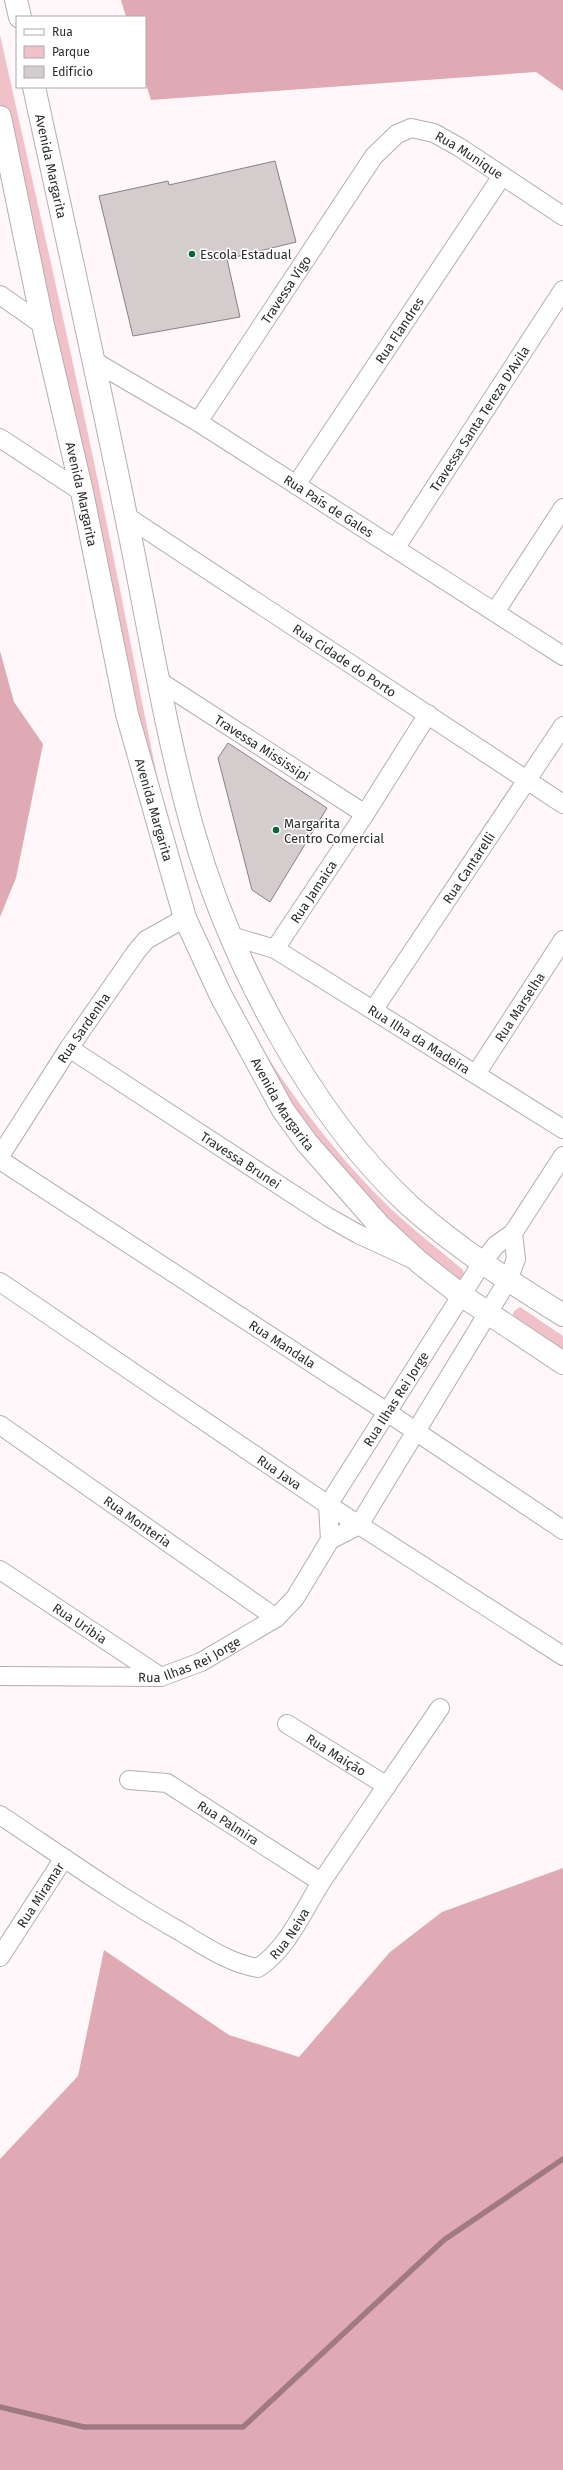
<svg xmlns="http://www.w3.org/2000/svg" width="563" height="2470" font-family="'Fira Sans',sans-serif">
<rect width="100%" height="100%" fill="#fff7f9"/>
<g fill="#f1c1ca">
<path d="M0,35C36,197 73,358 106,520C123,602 138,684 155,766C164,808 173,850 186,891C221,1002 307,1127 390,1208C413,1230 439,1249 463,1270L464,1274L457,1283H453L311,1144L193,955L0,120Z"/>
<path d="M520,1307L563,1336V1354L512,1318L514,1311Z"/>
</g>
<g fill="#e0aab4">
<path d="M121,0H563V91L536,72L151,100L145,81V17H126Z"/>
<path d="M0,651L14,702L43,744L16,878L0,917Z"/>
<path d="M563,1868V2470H0V2159L78,2076L104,1950L229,2035L299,2057L390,1952L442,1912Z"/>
</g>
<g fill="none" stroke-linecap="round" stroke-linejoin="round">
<path stroke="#a07a82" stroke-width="5.5" d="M0,2407L84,2427H243L444,2240L563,2159"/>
</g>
<g fill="#d4cdce" stroke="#888182">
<path d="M275,161L296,242L227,259L240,317L133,336L99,196L168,181L169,185Z"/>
<path d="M228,743L327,808L270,902L252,890L218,758Z"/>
</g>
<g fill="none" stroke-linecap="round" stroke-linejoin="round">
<defs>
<g id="street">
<path d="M0,295L43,325"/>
<path id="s1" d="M92,360L198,422L563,656"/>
<path id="s2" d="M198,422L374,156L397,134L411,128L434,133L459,147L563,216"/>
<path d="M0,438L82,492"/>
<path id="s3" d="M296,485L502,176"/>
<path id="s4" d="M126,516L563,804"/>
<path id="s5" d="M396,547L563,290"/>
<path d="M495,612L563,508"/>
<path id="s6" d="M159,681L365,814"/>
<path id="s7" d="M231,936L275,949L365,814L428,714"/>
<path id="s8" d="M275,949L563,1129"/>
<path id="s9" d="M374,1009L563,726"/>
<path id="s10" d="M69,1048L328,1217L358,1234L410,1258"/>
<path id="s11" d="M476,1074L563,940"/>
<path id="s12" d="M0,1156L69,1048L136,952L146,940L185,918"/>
<path id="s13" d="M0,1160L387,1412L563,1530"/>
<path id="s14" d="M0,1282L328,1505L563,1656"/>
<path id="s15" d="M0,1425L276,1618"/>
<path id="s16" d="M330,1540L328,1505L482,1263L496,1245L513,1233L563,1156"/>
<path id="s17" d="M0,1570L161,1677"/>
<path id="s18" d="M0,1676L161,1677L201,1662L276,1618L295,1598L330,1540L359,1525L508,1280L516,1259L513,1233"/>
<path id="s19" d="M287,1724L387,1786"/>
<path id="s20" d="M129,1780L167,1783L321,1882"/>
<path id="s21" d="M0,1815C60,1855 119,1897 181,1932C206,1947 229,1963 258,1968C288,1948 303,1911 322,1881C361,1823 400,1766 440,1708"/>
<path id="s22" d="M0,1957L64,1858"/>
</g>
<g id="primary">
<path d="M16,0L20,17"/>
<path id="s23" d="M34,87C65,230 97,373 126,516C148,621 164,727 193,830C230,960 310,1114 410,1206C457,1248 510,1282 563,1315"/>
<path id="s24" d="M0,117L43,325L82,492L127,714L185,918L221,996L283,1110L307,1143L379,1225L419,1262L461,1295L563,1363"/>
</g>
</defs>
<use href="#street" stroke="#b5aeaf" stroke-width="20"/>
<use href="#primary" stroke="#b5aeaf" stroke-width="24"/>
<use href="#street" stroke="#fff" stroke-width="18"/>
<use href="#primary" stroke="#fff" stroke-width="22"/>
</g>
<g fill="#07673b" stroke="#fff" stroke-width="1.5">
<circle cx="192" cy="254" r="4"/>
<circle cx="276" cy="830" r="4"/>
</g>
<g text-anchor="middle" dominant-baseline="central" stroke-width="3" stroke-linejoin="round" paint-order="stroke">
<g font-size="13" fill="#2d2b2b" stroke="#fff">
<text stroke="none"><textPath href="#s2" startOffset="431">Rua Munique</textPath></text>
<text stroke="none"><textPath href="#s23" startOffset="81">Avenida Margarita</textPath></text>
<text stroke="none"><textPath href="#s2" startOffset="159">Travessa Vigo</textPath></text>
<text stroke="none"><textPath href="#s3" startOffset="186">Rua Flandres</textPath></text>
<text stroke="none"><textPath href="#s5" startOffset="153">Travessa Santa Tereza D'Avila</textPath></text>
<text stroke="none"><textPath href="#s24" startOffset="386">Avenida Margarita</textPath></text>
<text stroke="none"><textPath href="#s1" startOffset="278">Rua País de Gales</textPath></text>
<text stroke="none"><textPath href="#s4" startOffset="262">Rua Cidade do Porto</textPath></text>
<text stroke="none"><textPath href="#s6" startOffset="123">Travessa Mississipi</textPath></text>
<text stroke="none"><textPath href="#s24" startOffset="710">Avenida Margarita</textPath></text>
<text stroke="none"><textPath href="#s9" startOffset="170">Rua Cantarelli</textPath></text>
<text stroke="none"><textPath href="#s7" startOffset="115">Rua Jamaica</textPath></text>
<text stroke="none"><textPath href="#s11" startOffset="80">Rua Marselha</textPath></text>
<text stroke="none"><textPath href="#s12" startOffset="153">Rua Sardenha</textPath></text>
<text stroke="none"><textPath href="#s8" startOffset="170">Rua Ilha da Madeira</textPath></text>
<text stroke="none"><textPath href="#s24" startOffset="1033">Avenida Margarita</textPath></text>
<text stroke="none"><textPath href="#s10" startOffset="205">Travessa Brunei</textPath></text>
<text stroke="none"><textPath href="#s13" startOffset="337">Rua Mandala</textPath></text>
<text stroke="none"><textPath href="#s16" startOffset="161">Rua Ilhas Rei Jorge</textPath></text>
<text stroke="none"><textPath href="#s14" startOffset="338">Rua Java</textPath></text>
<text stroke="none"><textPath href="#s15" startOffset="168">Rua Monteria</textPath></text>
<text stroke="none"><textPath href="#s17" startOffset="96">Rua Uribia</textPath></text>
<text stroke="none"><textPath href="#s18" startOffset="193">Rua Ilhas Rei Jorge</textPath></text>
<text stroke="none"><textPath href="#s19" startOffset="58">Rua Maição</textPath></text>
<text stroke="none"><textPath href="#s20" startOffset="111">Rua Palmira</textPath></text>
<text stroke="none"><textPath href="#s22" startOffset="74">Rua Miramar</textPath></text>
<text stroke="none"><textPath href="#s21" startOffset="348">Rua Neiva</textPath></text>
</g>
<g font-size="13" fill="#2d2b2b" stroke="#fff" text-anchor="start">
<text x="200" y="254">Escola Estadual</text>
<text x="284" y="823">Margarita<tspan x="284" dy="15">Centro Comercial</tspan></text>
</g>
</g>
<rect x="16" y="16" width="130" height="72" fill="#ffffff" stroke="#abaaaa"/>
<rect x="24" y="29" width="20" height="6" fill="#ffffff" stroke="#abaaaa"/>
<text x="52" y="36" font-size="12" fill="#2d2b2b">Rua</text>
<rect x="24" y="46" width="20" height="12" fill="#f1c1ca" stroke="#abaaaa"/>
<text x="52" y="56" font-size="12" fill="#2d2b2b">Parque</text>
<rect x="24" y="66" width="20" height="12" fill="#d4cdce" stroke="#abaaaa"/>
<text x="52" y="76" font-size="12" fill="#2d2b2b">Edifício</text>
</svg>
